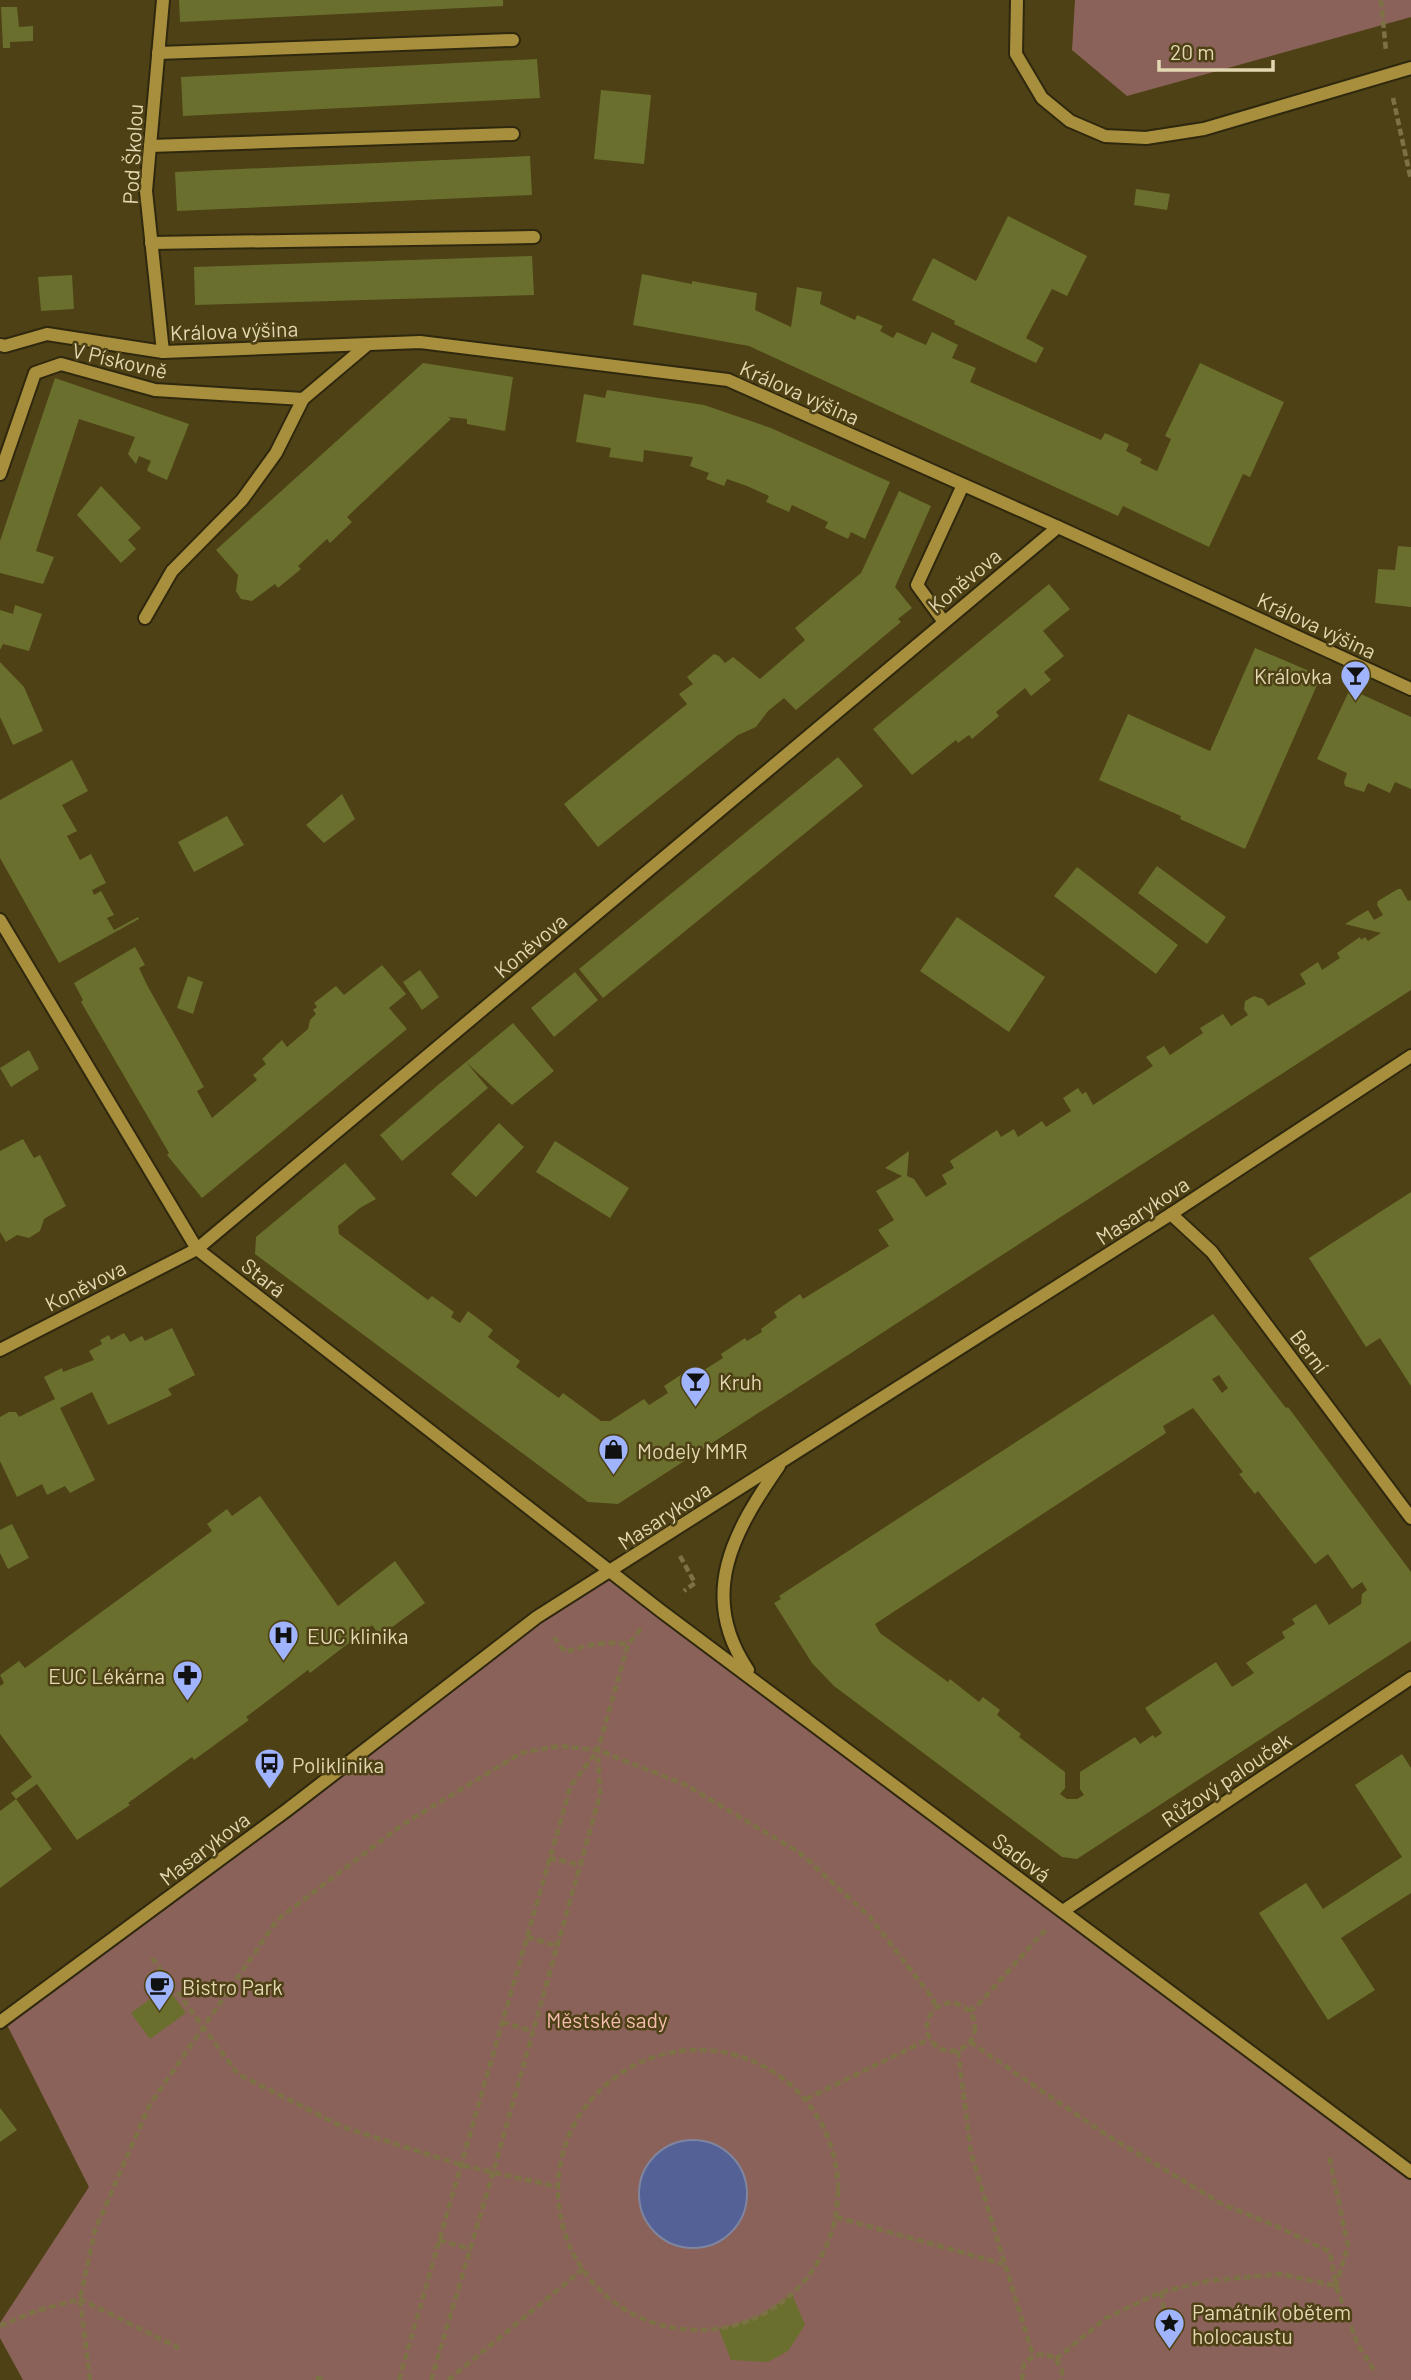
<svg xmlns="http://www.w3.org/2000/svg" width="1411" height="2380" font-family="Barlow,sans-serif">
<rect width="100%" height="100%" fill="#4d4115"/>
<g fill="#8b6259">
<path d="M1075,0H1411V17L1127,96L1072,50Z"/>
<path d="M611,1571L1411,2172V2380H23L0,2338V2323L89,2187L4,2019L537,1617Z"/>
</g>
<circle fill="#546197" stroke="#7f859f" stroke-width="2" cx="693" cy="2194" r="54"/>
<g fill="#6a6f2e" fill-rule="evenodd">
<path d="M179,0H503V6L180,22Z"/>
<path d="M1,7H17L19,27L33,26V41L10,42V48H3Z"/>
<path d="M537,59L540,98L183,116L181,77Z"/>
<path d="M601,90L651,95L644,164L594,159Z"/>
<path d="M530,156L532,195L177,211L175,172Z"/>
<path d="M1136,189L1170,194L1167,210L1134,205Z"/>
<path d="M1008,216L1087,256L1067,296L1052,289L1026,338L1044,348L1036,363L954,324L955,321L912,300L933,258L976,281Z"/>
<path d="M532,256L534,295L195,305L194,267Z"/>
<path d="M642,274L692,284V281L757,293L755,310L791,327L797,287L822,292L820,304L855,320L857,315L883,326L880,331L893,338L897,332L926,345L932,332L958,345L952,358L976,368L970,382L1101,440L1105,433L1129,444L1126,451L1142,459L1140,463L1157,471L1171,439L1165,436L1200,363L1284,402L1250,477L1243,474L1209,547L1123,506L1118,516L749,346L633,325Z"/>
<path d="M72,275L74,309L41,311L38,277Z"/>
<path d="M423,363L513,377L505,431L467,424V419L448,417L451,419L347,517L352,522L330,543L327,539L298,566L301,569L278,588L275,584L252,601L241,599L236,591L238,575L216,550Z"/>
<path d="M55,378L189,424L167,480L149,472L147,470L151,461L139,456L136,464L128,454L135,437L79,419L36,551L54,557L43,584L0,573V541Z"/>
<path d="M607,390L704,405L771,428L890,482L865,539L851,532L848,539L825,528L828,522L792,505L789,512L766,502L769,496L747,486L727,479L724,486L706,479L709,473L690,466L693,457L644,450L643,462L609,457L611,448L576,442L584,394L605,398Z"/>
<path d="M101,486L141,528L128,540L136,549L121,563L77,515Z"/>
<path d="M899,491L931,506L895,587L912,608L898,619L901,622L796,710L784,698L768,711L756,727L738,735L598,847L564,804L687,704L679,694L693,684L687,677L714,654L719,656L725,663L733,657L760,679L805,640L795,628L861,573Z"/>
<path d="M1398,546L1411,547V607L1375,603L1378,569L1395,570Z"/>
<path d="M1049,584L1070,609L1043,631L1064,656L1044,672L1051,680L1031,696L1025,688L996,712L999,716L972,739L969,735L958,743L956,740L912,775L873,729Z"/>
<path d="M15,605L42,614L29,651L3,644L0,650V610L13,614Z"/>
<path d="M1255,648L1321,676L1245,849L1180,819L1181,816L1099,780L1128,714L1210,751Z"/>
<path d="M0,662L24,687L43,731L13,745L0,717Z"/>
<path d="M1350,689L1411,717V789L1395,782L1390,793L1368,783L1364,792L1345,786L1344,782L1347,773L1317,759Z"/>
<path d="M838,757L863,786L603,998L579,969Z"/>
<path d="M72,760L88,791L62,805L77,831L67,836L80,860L91,854L106,883L92,890L94,895L101,891L114,915L107,918L114,930L138,917L139,919L59,963L0,858V800Z"/>
<path d="M342,794L355,819L324,843L306,825Z"/>
<path d="M227,816L244,845L194,872L178,842Z"/>
<path d="M1157,866L1226,917L1207,944L1138,893Z"/>
<path d="M1077,867L1178,945L1156,974L1054,896Z"/>
<path d="M1398,889H1401L1408,901L1411,900V990L618,1504L588,1502L255,1254L256,1237L345,1163L376,1199L360,1208L338,1226L339,1234L428,1300L432,1296L454,1312L451,1317L460,1323L468,1311L493,1330L488,1337L520,1361L516,1367L559,1398L563,1393L601,1421H610L644,1399L649,1405L668,1393L664,1386L682,1374L687,1381L723,1358L721,1354L745,1338L747,1341L762,1332L761,1329L777,1317L774,1312L800,1294L803,1299L889,1246L878,1230L894,1220L876,1191L902,1176L885,1168L909,1151L907,1176L914,1179L926,1197L947,1184L942,1175L954,1168L950,1161L997,1130L1001,1137L1014,1129L1018,1137L1042,1121L1046,1127L1071,1111L1063,1098L1078,1088L1082,1094L1086,1092L1093,1105L1153,1066L1146,1057L1164,1046L1170,1055L1203,1033L1200,1028L1223,1014L1231,1026L1248,1015L1244,1009L1245,1001L1254,996L1263,999L1268,1006L1306,984L1300,974L1318,962L1322,970L1340,958L1337,953L1360,937L1361,940L1365,937L1368,941L1381,933L1345,924L1368,910L1374,920L1383,915L1377,905L1378,901Z"/>
<path d="M957,917L1045,977L1009,1032L920,971Z"/>
<path d="M135,947L145,965L139,968L147,985L204,1087L197,1091L212,1118L257,1080L253,1075L266,1064L262,1059L282,1040L287,1047L308,1029L310,1020L316,1014L313,1010L317,1007L314,1003L336,986L344,995L382,965L406,994L389,1008L407,1029L202,1198L167,1155L169,1153L81,1002L83,1000L74,983Z"/>
<path d="M420,970L439,997L422,1010L403,982Z"/>
<path d="M575,972L598,1000L554,1037L531,1008Z"/>
<path d="M188,976L203,982L193,1014L177,1008Z"/>
<path d="M513,1023L554,1071L512,1105L466,1062L488,1088L402,1161L380,1135L438,1085L466,1062Z"/>
<path d="M29,1050L39,1069L11,1087L0,1068Z"/>
<path d="M499,1123L524,1147L476,1197L451,1174Z"/>
<path d="M23,1139L34,1158L40,1155L66,1206L44,1219L40,1231L29,1238L17,1235L6,1242L0,1232V1151Z"/>
<path d="M555,1141L629,1188L610,1218L536,1172Z"/>
<path d="M1411,1192V1386L1380,1338L1366,1347L1309,1258Z"/>
<path d="M1213,1314L1286,1408L1288,1407L1411,1572V1641L1077,1859L1062,1857L834,1686L812,1663L774,1603L781,1599L779,1596ZM1219,1375L1228,1388L1222,1393L1212,1379ZM1193,1408L1243,1472L1239,1474L1255,1494L1258,1491L1315,1564L1328,1554L1352,1589L1362,1582L1367,1590L1362,1594L1361,1604L1329,1625L1316,1604L1292,1619L1295,1624L1282,1632L1285,1638L1246,1663L1254,1673L1232,1687L1216,1662L1145,1708L1162,1733L1155,1738L1153,1735L1140,1744L1135,1737L1080,1772V1789L1084,1795L1077,1799H1067L1060,1794L1065,1788V1772L1019,1737L1021,1734L997,1715L1000,1710L983,1697L979,1702L950,1679L948,1682L880,1633L875,1624L1166,1433L1163,1426Z"/>
<path d="M172,1328L195,1375L168,1389L172,1395L108,1425L92,1392L60,1408L95,1480L70,1493L65,1486L47,1495L42,1484L17,1497L0,1461V1417L9,1412H16L19,1417L55,1399L44,1377L62,1368L63,1372L94,1360L89,1351L102,1344L100,1340L109,1335L111,1340L124,1333L130,1342L142,1336L145,1341Z"/>
<path d="M260,1496L338,1606L395,1561L425,1603L380,1636L372,1625L310,1673L308,1670L246,1717L249,1720L194,1760L192,1757L128,1803L130,1805L77,1840L37,1784L16,1799L11,1793L32,1777L0,1734V1686L4,1683L0,1675L19,1661L25,1668L212,1531L207,1524L227,1509L232,1516Z"/>
<path d="M12,1524L29,1558L8,1569L0,1553V1530Z"/>
<path d="M1402,1754L1411,1768V1893L1341,1938L1375,1990L1328,2020L1259,1913L1306,1883L1323,1909L1402,1857L1355,1785Z"/>
<path d="M16,1799L52,1849L0,1888V1811Z"/>
<path d="M167,1987L186,2013L150,2039L131,2013Z"/>
<path d="M0,2108L17,2130L0,2142Z"/>
<path d="M792,2294L805,2325L788,2351L768,2362L731,2360L719,2329L758,2317Z"/>
</g>
<g fill="none" stroke-linecap="round" stroke-linejoin="round">
<defs>
<g id="minor">
<path d="M1017,0L1016,54L1042,98L1070,121L1105,136L1146,138L1204,129L1411,68"/>
<path d="M158,53L513,40"/>
<path d="M150,146L513,134"/>
<path d="M151,243L534,237"/>
<path d="M0,345L5,346L47,334L163,352L420,342L728,380L1058,527L1411,689"/>
<path d="M163,352L146,191L163,0"/>
<path d="M0,474L35,373L61,364L155,390L303,399L367,345"/>
<path d="M145,618L172,571L242,500L276,453L303,399"/>
<path d="M944,622L917,585L963,485"/>
<path d="M0,920L197,1249L661,1611L1411,2172"/>
<path d="M1171,1214L1212,1252L1411,1518"/>
<path d="M0,1350L197,1249L1058,527"/>
<path d="M748,1670C697,1595 734,1531 779,1466"/>
<path d="M1063,1911L1411,1678"/>
<path d="M0,2022L287,1810L537,1617L1171,1214L1411,1056"/>
</g>
</defs>
<use href="#minor" stroke="#2f280e" stroke-width="16"/>
<g stroke="#7d7146" stroke-width="4.5" stroke-dasharray="7 3.5" stroke-linecap="butt">
<path d="M1381,0L1386,51"/>
<path d="M1393,98L1411,180"/>
<path d="M680,1556L695,1583L684,1591"/>
<path d="M554,1637L565,1652C588,1645 605,1641 628,1644"/>
<path d="M549,1858L580,1865"/>
<path d="M527,1937L557,1946"/>
<path d="M152,1958L238,2074L343,2127L461,2165L558,2187"/>
<circle cx="951" cy="2027" r="24"/>
<path d="M969,2011L977,2006L1045,1930"/>
<path d="M502,2022L533,2031"/>
<path d="M970,2042L1105,2134L1222,2204L1276,2226L1330,2252L1336,2286L1348,2246L1329,2155"/>
<circle cx="698" cy="2190" r="140"/>
<path d="M958,2051L971,2153L1033,2356"/>
<path d="M806,2099L929,2039"/>
<path d="M836,2217L1003,2264"/>
<path d="M439,2240L471,2249"/>
<path d="M1161,2292L1169,2339"/>
<path d="M0,2326L36,2311L80,2299L179,2348"/>
<path d="M1056,2359L1106,2318L1161,2292L1207,2281L1281,2274L1336,2286L1358,2345L1376,2373"/>
<path d="M316,2378L326,2380"/>
<path d="M90,2380L80,2299L95,2230L149,2106L278,1919L402,1825L521,1753L559,1746L598,1750L686,1785L800,1853L870,1917L933,1999L936,2008"/>
<path d="M399,2380L571,1785L598,1750"/>
<path d="M431,2380L493,2173L600,1795L598,1750L628,1644L643,1627"/>
<path d="M448,2380L583,2269"/>
<path d="M1022,2380L1024,2364C1033,2354 1044,2351 1056,2359L1062,2370L1061,2380"/>
</g>
<use href="#minor" stroke="#a88f3d" stroke-width="12"/>
</g>
<defs>
<symbol id="bar-pin" viewBox="-11 -11 22 30"><path d="M0 17L-7.5 6A9.5 9.5 0 1 1 7.5 6Z" fill="#a0b3fd" stroke="#4d4115"/><path d="M-6-5H6L.8 .8V4.5H3.5V6h-7V4.5H-.8V.8Z" fill="#111"/></symbol>
<symbol id="shop-pin" viewBox="-11 -11 22 30"><path d="M0 17L-7.5 6A9.5 9.5 0 1 1 7.5 6Z" fill="#a0b3fd" stroke="#4d4115"/><path d="M-5-2.5h2.3a2.7 3.5 0 0 1 5.4 0H5L5.5 6h-11ZM-1.5-2.5h3a1.5 2.3 0 0 0-3 0Z" fill="#111"/></symbol>
<symbol id="hospital-pin" viewBox="-11 -11 22 30"><path d="M0 17L-7.5 6A9.5 9.5 0 1 1 7.5 6Z" fill="#a0b3fd" stroke="#4d4115"/><path d="M-5-5h3v3.5h4V-5h3V5h-3V1.5h-4V5h-3Z" fill="#111"/></symbol>
<symbol id="pharmacy-pin" viewBox="-11 -11 22 30"><path d="M0 17L-7.5 6A9.5 9.5 0 1 1 7.5 6Z" fill="#a0b3fd" stroke="#4d4115"/><path d="M-2-6h4v4h4v4h-4v4h-4v-4h-4v-4h4Z" fill="#111"/></symbol>
<symbol id="bus-pin" viewBox="-11 -11 22 30"><path d="M0 17L-7.5 6A9.5 9.5 0 1 1 7.5 6Z" fill="#a0b3fd" stroke="#4d4115"/><path d="M-5-6H5V4H4V6H2V4H-2V6H-4V4H-5ZM-3.5-4V0h7V-4ZM-3.5 1.2v1.5H-2V1.2ZM2 1.2v1.5H3.5V1.2Z" fill="#111"/></symbol>
<symbol id="cafe-pin" viewBox="-11 -11 22 30"><path d="M0 17L-7.5 6A9.5 9.5 0 1 1 7.5 6Z" fill="#a0b3fd" stroke="#4d4115"/><path d="M-5.5-4.5H6V0H3Q3 3.5 0 3.5H-2.5Q-5.5 3.5-5.5 0ZM3-3.2v2h1.7v-2ZM-6 4.5H4V6H-6Z" fill="#111"/></symbol>
<symbol id="sight-pin" viewBox="-11 -11 22 30"><path d="M0 17L-7.5 6A9.5 9.5 0 1 1 7.5 6Z" fill="#a0b3fd" stroke="#4d4115"/><path d="M0-6L1.8-2.2L6-1.7L2.9 1.2L3.7 5.4L0 3.3L-3.7 5.4L-2.9 1.2L-6-1.7L-1.8-2.2Z" fill="#111"/></symbol>
</defs>
<g fill-rule="evenodd">
<use href="#bar-pin" x="1338" y="658" width="35" height="47"/>
<use href="#bar-pin" x="678" y="1364" width="35" height="47"/>
<use href="#shop-pin" x="596" y="1432" width="35" height="47"/>
<use href="#hospital-pin" x="266" y="1618" width="35" height="47"/>
<use href="#pharmacy-pin" x="170" y="1658" width="35" height="47"/>
<use href="#bus-pin" x="252" y="1746" width="35" height="47"/>
<use href="#cafe-pin" x="142" y="1968" width="35" height="47"/>
<use href="#sight-pin" x="1152" y="2306" width="35" height="47"/>
</g>
<g text-anchor="middle" dominant-baseline="central" stroke-width="5" stroke-linejoin="round" paint-order="stroke">
<g font-size="21" fill="#e4d8b2" stroke="#4d4115">
<text transform="translate(132 154) rotate(-87)">Pod Školou</text>
<text transform="translate(234 330) rotate(-2)">Králova výšina</text>
<text transform="translate(120 360) rotate(13)">V Pískovně</text>
<text transform="translate(800 392) rotate(24)">Králova výšina</text>
<text transform="translate(964 580) rotate(-40)">Koněvova</text>
<text transform="translate(1317 625) rotate(25)">Králova výšina</text>
<text transform="translate(530 945) rotate(-40)">Koněvova</text>
<text transform="translate(1142 1210) rotate(-33)">Masarykova</text>
<text transform="translate(264 1277) rotate(38)">Stará</text>
<text transform="translate(85 1285) rotate(-27)">Koněvova</text>
<text transform="translate(1310 1351) rotate(53)">Berní</text>
<text transform="translate(664 1515) rotate(-33)">Masarykova</text>
<text transform="translate(1226 1779) rotate(-34)">Růžový palouček</text>
<text transform="translate(204 1848) rotate(-37)">Masarykova</text>
<text transform="translate(1022 1857) rotate(37)">Sadová</text>
</g>
<g font-size="21" fill="#e4d8b2" stroke="#4d4115" text-anchor="start">
<text x="1332" y="675" text-anchor="end">Královka</text>
<text x="719" y="1381">Kruh</text>
<text x="637" y="1450">Modely MMR</text>
<text x="307" y="1635">EUC klinika</text>
<text x="165" y="1675" text-anchor="end">EUC Lékárna</text>
<text x="292" y="1764">Poliklinika</text>
<text x="182" y="1986">Bistro Park</text>
<text x="1192" y="2311">Památník obětem<tspan x="1192" dy="24">holocaustu</tspan></text>
</g>
<g font-size="21" fill="#f6bcaf" stroke="#4d4115">
<text x="607" y="2019">Městské sady</text>
</g>
</g>
<path d="M1159 60v10h114v-10" fill="none" stroke="#e4d8b2" stroke-width="3.5"/>
<text x="1170" y="60" font-size="21" fill="#e4d8b2" stroke="#4d4115" stroke-width="5" paint-order="stroke">20 m</text>
</svg>
